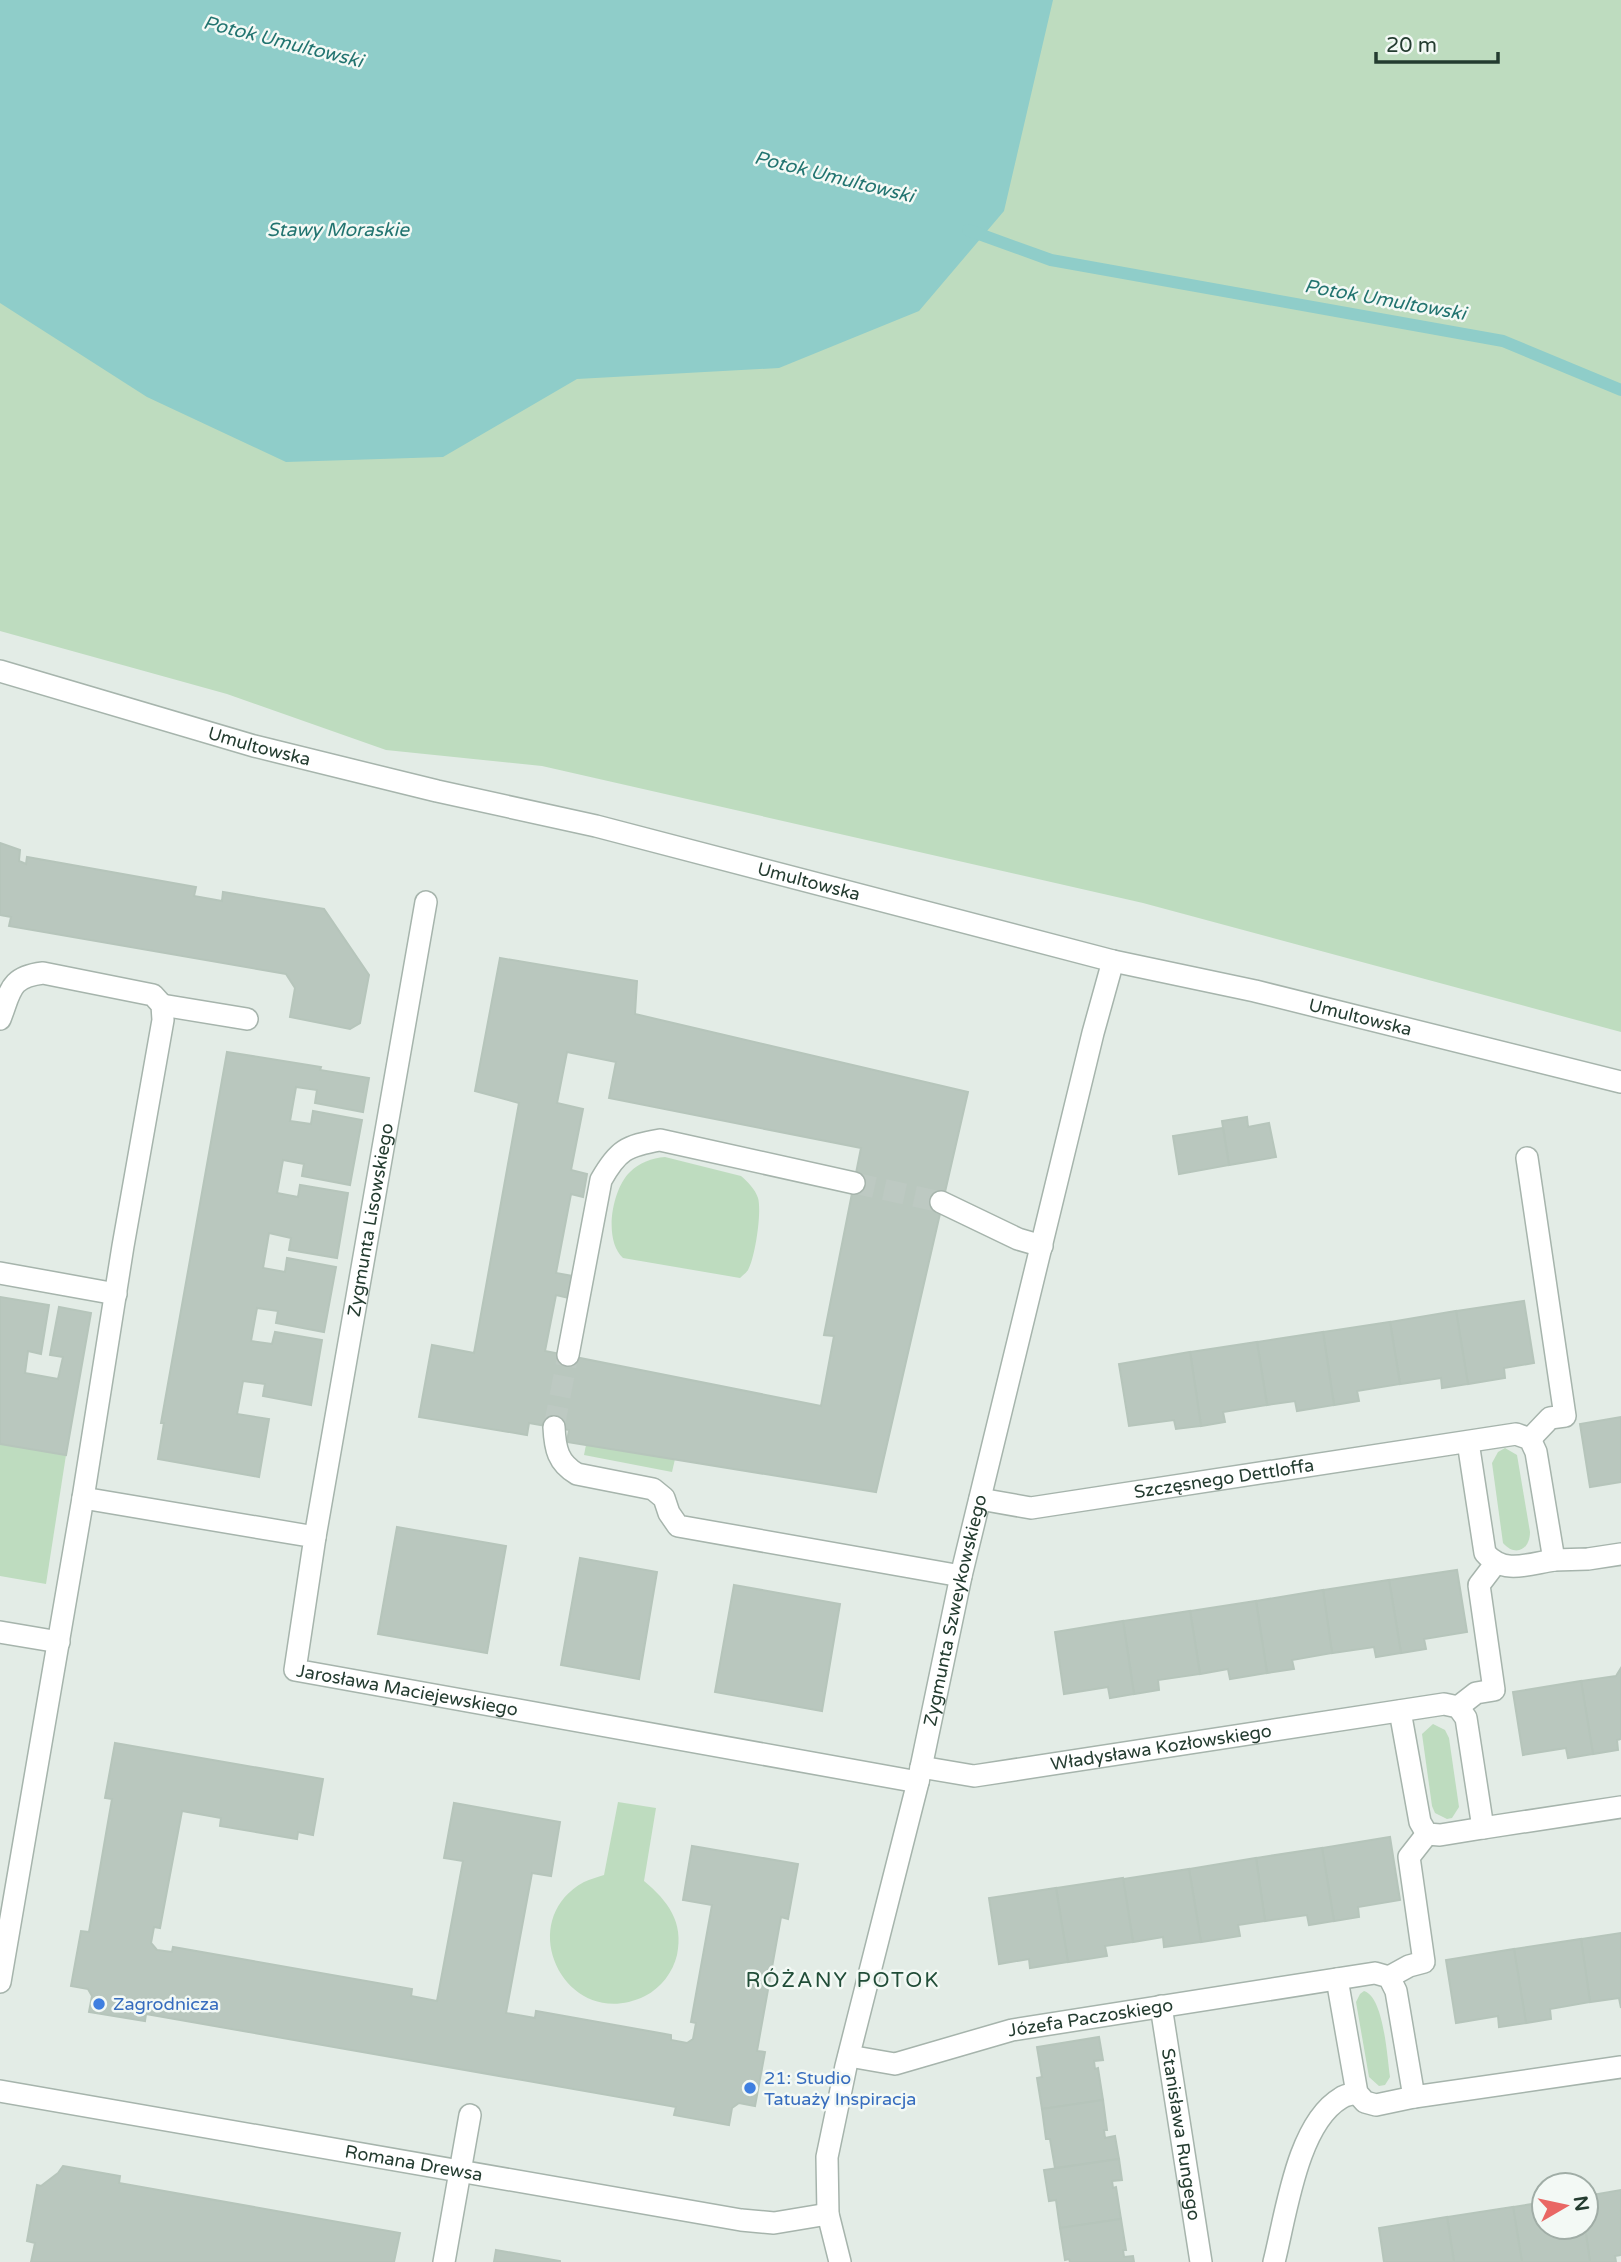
<svg xmlns="http://www.w3.org/2000/svg" width="1621" height="2262" font-family="'Varela Round',sans-serif">
<rect width="100%" height="100%" fill="#e3ece6"/>
<g fill="#bedcbf">
<path d="M969,0H1621V1032L1143,903L542,766L386,750L227,694L0,631V93Z"/>
<path d="M665,1157L741,1176C748,1182 755,1189 758,1198C762,1212 755,1258 748,1270C747,1272 742,1276 740,1278L623,1258C603,1240 612,1189 630,1172C639,1163 652,1158 665,1157Z"/>
<path d="M0,1444L66,1455L46,1584L0,1576Z"/>
<path d="M586,1445L675,1459L672,1472L584,1455Z"/>
<path d="M1505,1448L1517,1455L1530,1532C1530,1550 1515,1557 1503,1543L1492,1463L1498,1452Z"/>
<path d="M1433,1724L1445,1730L1449,1738L1459,1807L1452,1818L1447,1819L1435,1813L1432,1806L1422,1734Z"/>
<path d="M618,1802L656,1808L644,1881C668,1901 684,1922 677,1955C673,1972 661,1988 645,1996C567,2034 511,1922 584,1882C590,1879 598,1877 604,1875Z"/>
<path d="M1364,1991C1384,1997 1387,2057 1390,2077L1385,2085L1379,2086L1369,2077L1356,2002L1360,1994Z"/>
</g>
<path fill="#8fcdc9" d="M0,0H1053L1004,211L919,311L779,368L577,379L443,457L286,462L147,397L0,303Z"/>
<g fill="none" stroke-linecap="round" stroke-linejoin="round">
<path stroke="#8fcdc9" stroke-width="12" d="M968,230L1051,260L1503,341L1621,390"/>
</g>
<g fill="#b9c7be" stroke="#b6c5bb" stroke-width="2" fill-rule="evenodd">
<path d="M0,843L20,850L19,861L26,864L27,857L196,887L194,896L222,901L223,892L324,909L369,975L360,1023L350,1029L290,1017L295,988L286,974L9,926L11,917L0,915Z"/>
<path d="M500,958L637,981L635,1014L968,1092L876,1492L567,1442L569,1430L529,1423L527,1435L419,1417L432,1345L474,1353L519,1103L475,1091ZM567,1052L616,1062L609,1098L861,1148L824,1335L834,1336L821,1406L545,1351L556,1295L569,1298L573,1276L556,1273L571,1194L583,1197L587,1174L571,1170L583,1109L557,1103Z"/>
<path d="M227,1052L321,1067L320,1070L369,1078L363,1112L315,1103L317,1090L296,1087L290,1121L311,1124L313,1111L362,1120L350,1185L302,1176L304,1164L283,1160L277,1193L298,1197L300,1185L348,1193L337,1258L289,1250L291,1238L269,1233L263,1268L285,1272L287,1258L336,1267L324,1332L276,1323L278,1311L257,1308L251,1341L272,1344L275,1332L322,1340L311,1405L263,1396L265,1384L243,1381L237,1414L269,1419L259,1477L158,1459L164,1423H161Z"/>
<path d="M1247,1117L1248,1127L1269,1123L1276,1157L1229,1165L1222,1121Z"/>
<path d="M1223,1128L1229,1165L1179,1174L1173,1136Z"/>
<path d="M0,1297L49,1305L41,1354L28,1351L25,1373L58,1379L63,1357L50,1355L59,1307L91,1313L66,1455L0,1444Z"/>
<path d="M1524,1301L1534,1363L1504,1368L1505,1378L1468,1384L1456,1311Z"/>
<path d="M1456,1311L1468,1384L1442,1388L1441,1378L1400,1384L1390,1322Z"/>
<path d="M1390,1322L1400,1384L1357,1391L1359,1401L1334,1405L1323,1332Z"/>
<path d="M1323,1332L1334,1405L1297,1411L1295,1401L1267,1405L1257,1342Z"/>
<path d="M1257,1342L1267,1405L1223,1412L1225,1422L1201,1426L1190,1352Z"/>
<path d="M1190,1352L1201,1426L1176,1429L1174,1420L1129,1426L1119,1364Z"/>
<path d="M1621,1417V1482L1590,1487L1580,1424Z"/>
<path d="M397,1527L506,1546L487,1653L378,1634Z"/>
<path d="M580,1558L657,1572L639,1679L561,1665Z"/>
<path d="M1457,1570L1467,1632L1424,1639L1426,1649L1401,1653L1389,1580Z"/>
<path d="M1389,1580L1401,1653L1376,1657L1374,1647L1332,1653L1323,1590Z"/>
<path d="M734,1585L840,1604L822,1711L715,1692Z"/>
<path d="M1323,1590L1332,1653L1292,1660L1294,1669L1267,1673L1256,1601Z"/>
<path d="M1256,1601L1267,1673L1230,1679L1228,1669L1200,1674L1190,1611Z"/>
<path d="M1190,1611L1200,1674L1158,1680L1159,1690L1134,1694L1123,1621Z"/>
<path d="M1123,1621L1134,1694L1110,1698L1108,1687L1064,1694L1055,1632Z"/>
<path d="M1621,1668V1739L1617,1740L1618,1750L1593,1754L1581,1681L1616,1676Z"/>
<path d="M1581,1681L1593,1754L1568,1758L1566,1748L1523,1755L1513,1692Z"/>
<path d="M115,1743L323,1779L313,1835L298,1832L297,1839L220,1826L221,1818L182,1811L160,1928L154,1927L151,1943L157,1950L172,1952L173,1947L412,1989L411,1996L437,2001L463,1861L444,1858L454,1803L560,1822L551,1876L532,1873L506,2013L535,2018L536,2011L671,2035V2040L687,2043L693,2039L696,2023L691,2022L712,1905L683,1900L692,1846L798,1864L788,1919L781,1917L757,2051L765,2052L755,2106L739,2103L732,2108L729,2125L674,2115L676,2107L146,2014L145,2021L89,2012L92,1996L88,1989L71,1986L81,1931L89,1932L112,1799L105,1798Z"/>
<path d="M1390,1837L1400,1900L1358,1907L1359,1917L1334,1921L1322,1848Z"/>
<path d="M1322,1848L1334,1921L1309,1925L1307,1915L1265,1921L1256,1858Z"/>
<path d="M1256,1858L1265,1921L1238,1925L1240,1936L1201,1942L1189,1869Z"/>
<path d="M1189,1869L1201,1942L1164,1947L1163,1937L1133,1942L1123,1879Z"/>
<path d="M1123,1878L1133,1942L1105,1946L1107,1956L1068,1962L1056,1888Z"/>
<path d="M1056,1888L1068,1962L1030,1968L1029,1959L999,1964L989,1898Z"/>
<path d="M1621,1933V2008L1619,1998L1590,2002L1581,1939Z"/>
<path d="M1581,1939L1590,2002L1550,2009L1551,2019L1526,2023L1514,1949Z"/>
<path d="M1514,1949L1526,2023L1499,2027L1498,2016L1456,2023L1446,1960Z"/>
<path d="M1099,2037L1103,2060L1094,2061L1095,2069L1098,2068L1103,2100L1042,2109L1037,2078L1042,2077L1037,2047Z"/>
<path d="M1103,2100L1107,2130H1104L1105,2138L1115,2136L1119,2159L1055,2168L1050,2139H1046L1042,2109Z"/>
<path d="M1119,2159L1122,2180L1112,2181L1113,2188L1116,2187L1121,2219L1060,2228L1056,2200L1049,2201L1044,2170Z"/>
<path d="M63,2166L120,2176L119,2183L400,2233L394,2262H31L35,2243L27,2241L37,2185L41,2186L58,2173Z"/>
<path d="M1621,2190V2255L1615,2256L1616,2262H1590L1585,2227L1586,2196Z"/>
<path d="M1544,2202V2227H1585L1590,2262H1522L1513,2207Z"/>
<path d="M1513,2207L1522,2262H1454L1447,2217Z"/>
<path d="M1447,2217L1454,2262H1384L1379,2228Z"/>
<path d="M1121,2219L1126,2250H1123L1124,2257L1133,2256L1134,2262H1070L1069,2259L1065,2260L1060,2228Z"/>
<path d="M496,2250L560,2261V2262H494Z"/>
</g>
<g fill="none" stroke-linecap="round" stroke-linejoin="round">
<g stroke="#bdc9c2" stroke-width="21" stroke-dasharray="21 10" stroke-linecap="butt">
<path d="M854,1183L941,1202"/>
<path d="M554,1427L568,1355"/>
</g>
<defs>
<g id="minor">
<path id="s1" d="M0,671L254,746L437,791L596,826L1113,961L1255,991L1621,1082"/>
<path d="M162,1005L247,1019"/>
<path d="M0,1019C11,991 9,977 43,973L153,995L162,1005L163,1020L123,1246L83,1498"/>
<path d="M1527,1158L1565,1416L1550,1418L1530,1439"/>
<path d="M941,1202L1018,1239L1042,1246"/>
<path d="M0,1273L116,1294"/>
<path d="M568,1355L601,1180C618,1150 626,1146 660,1140L854,1183"/>
<path d="M554,1427C555,1449 558,1463 577,1474L653,1489L664,1498L669,1513L678,1526L961,1576"/>
<path d="M1468,1442L1485,1553C1504,1575 1528,1564 1554,1560"/>
<path id="s2" d="M980,1499L1031,1508L1516,1434L1530,1439L1536,1452L1554,1560L1588,1559L1621,1554"/>
<path id="s3" d="M315,1537L426,902"/>
<path d="M0,1632L59,1642"/>
<path d="M1458,1707L1476,1693L1494,1690L1479,1585L1495,1564"/>
<path d="M1400,1711L1420,1822L1427,1834L1440,1835L1483,1828"/>
<path id="s4" d="M921,1767L974,1776L1444,1704L1458,1707L1466,1718L1483,1828L1621,1807"/>
<path d="M1389,1977L1409,1966L1424,1962L1409,1857L1427,1834"/>
<path d="M1337,1979L1357,2093L1365,2102L1376,2105L1414,2097"/>
<path id="s5" d="M0,1982L83,1498L315,1537L295,1670L918,1782"/>
<path id="s6" d="M1161,2006L1201,2262"/>
<path id="s7" d="M849,2056L895,2064L1012,2030L1375,1973L1389,1977L1396,1991L1414,2097L1621,2067"/>
<path id="s8" d="M0,2091L741,2220L774,2223L828,2214"/>
<path d="M444,2262L470,2115"/>
<path id="s9" d="M840,2262L828,2214L827,2157L846,2066L918,1782L961,1576L1093,1033L1113,961"/>
<path d="M1274,2262C1286,2215 1297,2124 1341,2098C1345,2095 1352,2094 1357,2093"/>
</g>
</defs>
<use href="#minor" stroke="#a6b4ac" stroke-width="24"/>
<use href="#minor" stroke="#fff" stroke-width="21"/>
</g>
<g fill="#3f7fe0" stroke="#f3f9f5" stroke-width="2.5">
<circle cx="99" cy="2004" r="7"/>
<circle cx="750" cy="2088" r="7"/>
</g>
<g text-anchor="middle" dominant-baseline="central" stroke-width="5" stroke-linejoin="round" paint-order="stroke">
<g font-size="18" fill="#243c30" stroke="#f3f9f5">
<text stroke="none"><textPath href="#s1" startOffset="270">Umultowska</textPath></text>
<text stroke="none"><textPath href="#s1" startOffset="836">Umultowska</textPath></text>
<text stroke="none"><textPath href="#s1" startOffset="1404">Umultowska</textPath></text>
<text stroke="none"><textPath href="#s3" startOffset="322">Zygmunta Lisowskiego</textPath></text>
<text stroke="none"><textPath href="#s2" startOffset="247">Szczęsnego Dettloffa</textPath></text>
<text stroke="none"><textPath href="#s9" startOffset="668">Zygmunta Szweykowskiego</textPath></text>
<text stroke="none"><textPath href="#s5" startOffset="975">Jarosława Maciejewskiego</textPath></text>
<text stroke="none"><textPath href="#s4" startOffset="243">Władysława Kozłowskiego</textPath></text>
<text stroke="none"><textPath href="#s7" startOffset="248">Józefa Paczoskiego</textPath></text>
<text stroke="none"><textPath href="#s6" startOffset="130">Stanisława Rungego</textPath></text>
<text stroke="none"><textPath href="#s8" startOffset="420">Romana Drewsa</textPath></text>
</g>
<g font-size="18" fill="#366cbe" stroke="#f3f9f5" text-anchor="start">
<text x="113" y="2004">Zagrodnicza</text>
<text x="764" y="2078">21: Studio<tspan x="764" dy="21">Tatuaży Inspiracja</tspan></text>
</g>
<g font-size="19" font-style="italic" fill="#227470" stroke="#f3f9f5">
<text transform="translate(283 42) rotate(14)">Potok Umultowski</text>
<text transform="translate(834 177) rotate(14)">Potok Umultowski</text>
<text x="338" y="230">Stawy Moraskie</text>
<text transform="translate(1385 300) rotate(10)">Potok Umultowski</text>
</g>
<g font-size="21" letter-spacing="2" fill="#214d38" stroke="#f3f9f5">
<text x="843" y="1980">RÓŻANY POTOK</text>
</g>
</g>
<g transform="translate(1565 2206) rotate(81)"><circle r="33" fill="#f3f9f5" stroke="#a0ada6" stroke-width="2"/>
<path d="M0-5L12 26L0 18L-12 26Z" fill="#e96764"/>
<text y="-10" font-size="19" font-weight="bold" text-anchor="middle" fill="#243c30">N</text>
</g>
<path d="M1376 52v10h122v-10" fill="none" stroke="#243c30" stroke-width="3.5"/>
<text x="1386" y="52" font-size="21" fill="#243c30" stroke="#f3f9f5" stroke-width="5" paint-order="stroke">20 m</text>
</svg>
